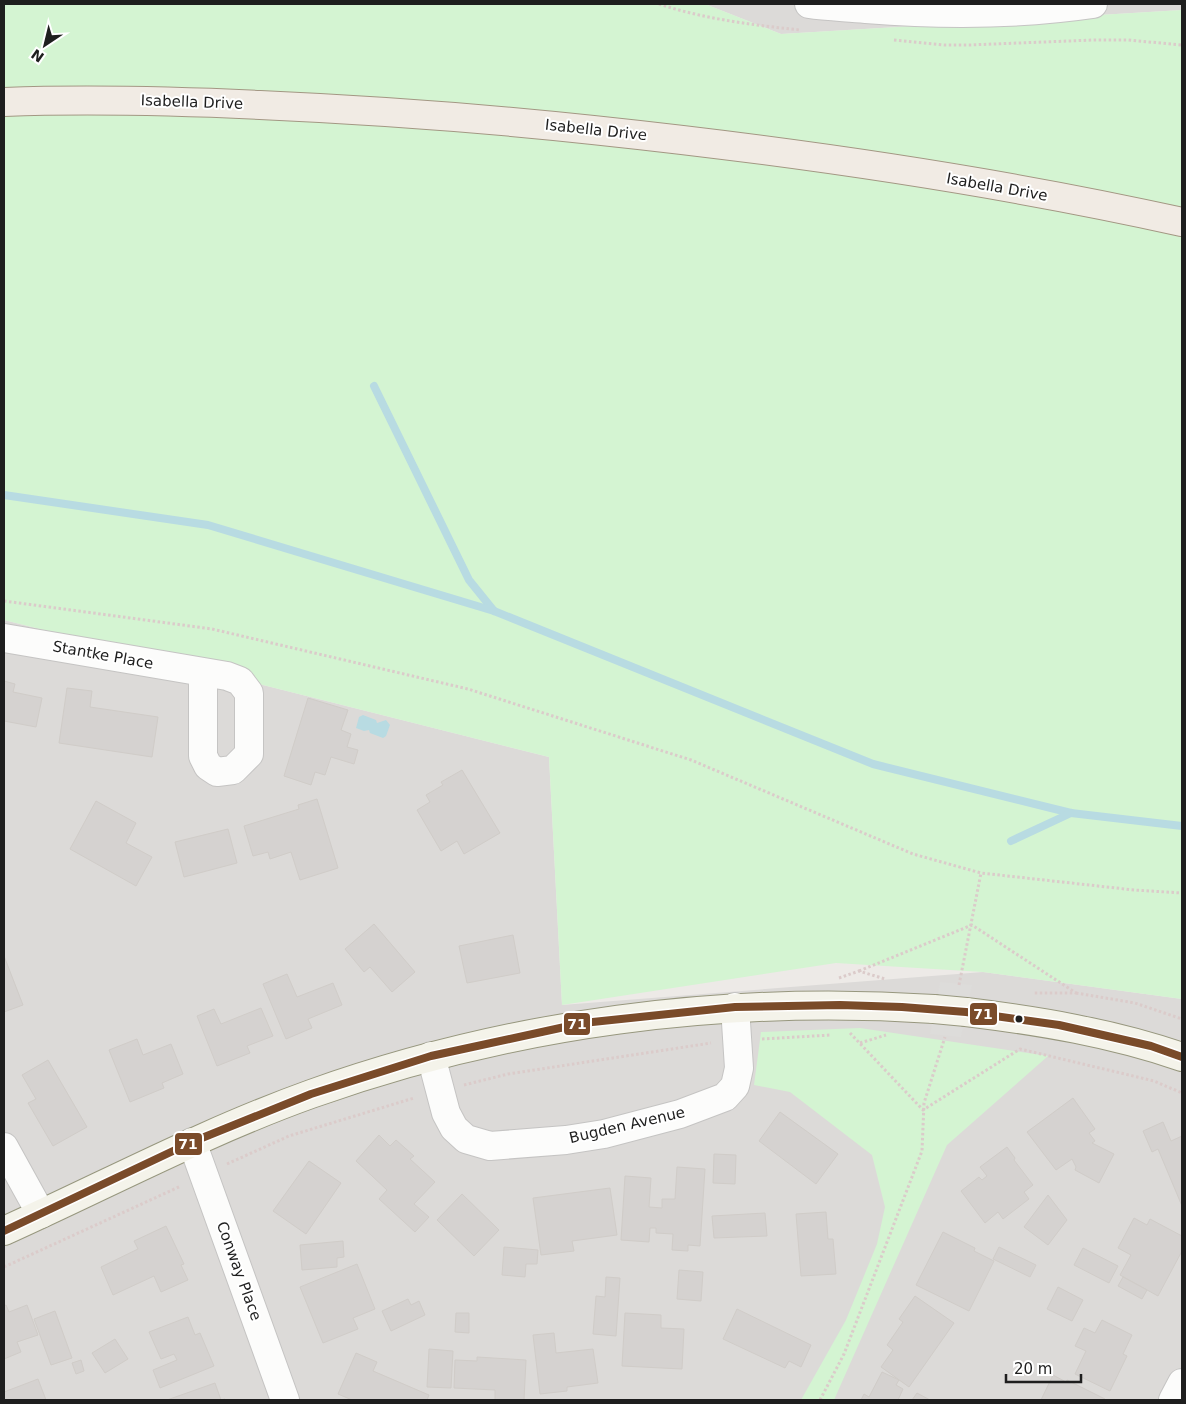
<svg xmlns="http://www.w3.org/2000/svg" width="1186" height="1404" font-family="'DejaVu Sans',sans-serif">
<rect width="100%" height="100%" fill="#edeae7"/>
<g fill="#dcdad8">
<path d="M705,4H1182V10L781,34Z"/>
<path d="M4,620L549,757L562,1005L983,972L1182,999V1400H4Z"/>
</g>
<g fill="#d4f4d2">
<path d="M4,4H705L781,34L1182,10V999L983,972L836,963L562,1005L549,757L4,620Z"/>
<path d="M860,1028L1048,1056L947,1145L834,1400H801L846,1320L877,1244L885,1207L872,1155L790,1092L754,1085L761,1032Z"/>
</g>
<path fill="#b8dbe2" d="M363,715L376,720L377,723L386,720L390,725L386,736L383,738L370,733L369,730L364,731L356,728L359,717Z"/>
<path fill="#dddcda" d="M940,982L972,985L961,1037L930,1034Z"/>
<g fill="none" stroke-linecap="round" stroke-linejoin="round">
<g stroke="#b8dbe2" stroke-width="8">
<path d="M374,386L469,580L494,611"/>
<path d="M4,495L208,525L494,611L873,764L1071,813L1182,826"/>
<path d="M1011,841L1071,813"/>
</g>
</g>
<g fill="#d5d2d0" stroke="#d0ccc8">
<path d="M4,681L15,684L13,692L42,698L36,727L4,721Z"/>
<path d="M67,688L92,691L90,707L158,717L152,757L59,743Z"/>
<path d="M308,698L348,710L341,730L351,734L347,747L358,750L354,764L331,757L325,775L315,772L311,785L284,776Z"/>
<path d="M462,770L500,833L464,854L457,841L441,851L417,810L430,802L426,795L443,785L441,782Z"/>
<path d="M317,799L338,868L300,880L291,852L270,859L268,852L253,856L244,826L299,809L298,805Z"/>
<path d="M96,801L136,823L126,843L152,857L136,886L70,849Z"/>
<path d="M228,829L237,863L184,877L175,842Z"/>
<path d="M374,924L415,972L392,992L370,967L364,972L345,949Z"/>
<path d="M513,935L520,973L467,983L459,946Z"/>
<path d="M4,956L23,1005L4,1012Z"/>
<path d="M287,974L297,997L333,983L342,1005L308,1019L312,1028L286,1039L263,984Z"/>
<path d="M261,1008L273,1036L247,1046L250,1053L217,1066L197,1016L214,1009L221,1024Z"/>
<path d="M137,1039L143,1055L171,1044L183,1074L162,1083L164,1088L130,1102L109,1050Z"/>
<path d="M48,1060L87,1127L53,1146L28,1103L36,1099L22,1075Z"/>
<path d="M1073,1098L1095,1129L1089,1133L1095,1141L1092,1143L1114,1154L1099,1183L1075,1170L1076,1167L1072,1159L1056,1170L1027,1132Z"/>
<path d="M780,1112L838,1154L816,1184L759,1141Z"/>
<path d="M1163,1122L1171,1141L1182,1136V1206L1158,1149L1152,1152L1143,1131Z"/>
<path d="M379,1135L390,1146L396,1140L414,1156L410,1159L435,1182L414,1204L429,1217L415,1232L379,1199L387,1190L356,1161Z"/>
<path d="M1007,1147L1015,1158L1014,1160L1033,1185L1024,1192L1029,1199L1003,1219L998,1212L985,1223L961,1191L979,1177L982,1180L987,1176L980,1167Z"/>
<path d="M714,1154L736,1155L735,1184L713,1183Z"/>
<path d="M309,1161L341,1183L306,1234L273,1211Z"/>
<path d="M677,1167L705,1169L700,1246L688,1245V1251L672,1250L673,1234L656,1233V1228H650L649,1242L621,1240L625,1176L651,1178L649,1207L662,1208V1199H675Z"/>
<path d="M610,1188L617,1235L572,1241L574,1251L541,1255L533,1198Z"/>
<path d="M462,1194L499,1230L474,1256L437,1220Z"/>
<path d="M1048,1195L1067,1220L1048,1245L1024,1227Z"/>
<path d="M826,1212L828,1239H833L836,1274L801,1276L796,1214Z"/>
<path d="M765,1213L767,1236L714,1238L712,1216Z"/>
<path d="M1134,1218L1147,1225L1150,1219L1182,1236V1251L1158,1296L1120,1275L1131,1255L1118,1248Z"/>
<path d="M166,1226L184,1264L181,1265L188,1280L161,1292L154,1276L113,1295L101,1267L138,1249L134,1241Z"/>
<path d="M943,1232L975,1248L974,1251L994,1261L969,1311L916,1285Z"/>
<path d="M343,1241L344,1257L337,1258V1267L302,1270L300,1245Z"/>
<path d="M504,1247L538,1250L537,1264H526L525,1277L502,1275Z"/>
<path d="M999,1247L1036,1265L1030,1277L993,1259Z"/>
<path d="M1083,1248L1118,1266L1109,1283L1074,1265Z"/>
<path d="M357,1264L375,1309L353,1318L358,1329L323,1343L300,1287Z"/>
<path d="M679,1270L703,1272L701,1301L677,1299Z"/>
<path d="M606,1277L620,1278L616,1336L593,1334L596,1296L605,1297Z"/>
<path d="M1123,1277L1147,1290L1142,1299L1118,1286Z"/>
<path d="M1058,1287L1083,1300L1072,1321L1047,1309Z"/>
<path d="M915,1296L954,1323L909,1387L881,1367L893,1350L887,1345L903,1322L899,1319Z"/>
<path d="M408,1299L411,1305L419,1301L425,1315L391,1331L382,1311Z"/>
<path d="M6,1305L9,1312L27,1305L38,1335L17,1342L21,1352L4,1359V1306Z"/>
<path d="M737,1309L811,1345L801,1367L789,1361L785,1368L723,1339Z"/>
<path d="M55,1311L72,1358L51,1365L34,1319Z"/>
<path d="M456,1313H469V1333L455,1332Z"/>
<path d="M625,1313L661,1315V1328L684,1329L682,1369L622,1366Z"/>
<path d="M188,1317L195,1335L200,1333L214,1366L160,1388L153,1370L177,1360L174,1354L161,1359L149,1332Z"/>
<path d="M1102,1320L1132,1335L1123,1354L1127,1356L1110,1391L1075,1374L1086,1351L1075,1346L1084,1328L1095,1333Z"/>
<path d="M554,1333L556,1353L593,1349L598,1383L567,1387V1391L540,1394L533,1335Z"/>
<path d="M115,1339L128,1359L105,1373L92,1353Z"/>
<path d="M429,1349L453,1351L451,1388L427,1387Z"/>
<path d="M356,1353L377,1362L373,1371L429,1395L427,1400H352L338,1394Z"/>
<path d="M477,1357L526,1360L524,1400H495V1390L454,1388L455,1360L477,1361Z"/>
<path d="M81,1360L84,1371L76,1374L72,1363Z"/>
<path d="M882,1372L899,1380L896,1385L903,1389L898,1400H861L864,1394L869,1397Z"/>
<path d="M1053,1375L1066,1382L1067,1380L1105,1399L1104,1400H1041Z"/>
<path d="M38,1379L46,1400H4V1392Z"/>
<path d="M215,1383L221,1400L225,1399L226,1400H167Z"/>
<path d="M917,1393L930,1400H912Z"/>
</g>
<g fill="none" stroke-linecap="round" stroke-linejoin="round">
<defs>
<g id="street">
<path d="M809,4C828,7 847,7 866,9C942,15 1018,15 1093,4"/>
<path d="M4,638L227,676L240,681L249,693V754L233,770L217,772L208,766L203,756V672"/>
<path d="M431,1056L446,1113L454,1128L466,1139L490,1146L566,1140L604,1134L680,1114L725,1097L735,1086L739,1068L735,1007"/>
<path d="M192,1142L285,1400"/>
<path d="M4,1147L41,1214"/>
<path d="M1173,1400L1182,1383"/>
</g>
<g id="secondary">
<path d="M966,1012C1040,1021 1112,1033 1182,1057"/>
<path d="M4,1231C106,1185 205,1132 311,1094C510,1023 724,995 934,1009"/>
</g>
<path id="primary" d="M4,102C89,99 174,101 260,105C371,110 482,118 593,130C791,151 988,179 1182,222"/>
</defs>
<use href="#street" stroke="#c5c4c3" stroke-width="30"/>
<use href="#secondary" stroke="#97977e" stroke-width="30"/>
<use href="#primary" stroke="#a39783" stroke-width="30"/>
<g stroke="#dbcbca" stroke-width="3" stroke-dasharray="2.5 2.5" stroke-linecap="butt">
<path d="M659,4C704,19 753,25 800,30"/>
<path d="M894,40L944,45H969L1094,40H1128L1182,45"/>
<path d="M4,601L212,629L468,689L691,760L913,854L981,873L1134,890L1182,893"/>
<path d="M859,971L972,925L1076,993H1033"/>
<path d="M839,978L859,971L885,979"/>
<path d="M959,985L981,873"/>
<path d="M1076,993L1135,1003L1182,1019"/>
<path d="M850,1033L923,1110L1020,1049L1154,1081L1182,1093"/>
<path d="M762,1039L831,1035"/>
<path d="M860,1043L886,1035"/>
<path d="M464,1085L508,1074L711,1043"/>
<path d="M227,1164L289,1136L414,1098"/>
<path d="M4,1267L181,1186"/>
<path d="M820,1400L844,1354L922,1151L924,1103L945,1037"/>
</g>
<use href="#street" stroke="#fcfcfb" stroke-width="28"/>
<use href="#secondary" stroke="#f4f3ea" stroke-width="28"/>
<use href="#primary" stroke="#f1ebe4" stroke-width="28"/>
<defs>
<path id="secondary-bridge" d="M934,1009L966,1012"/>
</defs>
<use href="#secondary-bridge" stroke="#97977e" stroke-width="30" stroke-linecap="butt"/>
<use href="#secondary-bridge" stroke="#f4f3ea" stroke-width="28"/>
<defs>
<path id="bus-1" d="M4,1231L192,1142L311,1094L431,1056L583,1023L735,1007L840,1005L902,1007L966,1012L1059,1025L1151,1046L1182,1057"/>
</defs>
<use href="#bus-1" stroke="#fff" stroke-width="11"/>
<use href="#bus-1" stroke="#7a4b2a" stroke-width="8"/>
</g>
<circle fill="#1e1e1e" stroke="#fff" stroke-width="2" cx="1019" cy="1019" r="4.5"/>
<g text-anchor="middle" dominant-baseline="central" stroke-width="4" stroke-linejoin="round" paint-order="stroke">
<g font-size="15" fill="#1e1e1e" stroke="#fff">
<text transform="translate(192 102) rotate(2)">Isabella Drive</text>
<text transform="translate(596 130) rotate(6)">Isabella Drive</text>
<text transform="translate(997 187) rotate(10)">Isabella Drive</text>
<text transform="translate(103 655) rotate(10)">Stantke Place</text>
<text transform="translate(627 1125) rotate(-13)">Bugden Avenue</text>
<text transform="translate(239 1271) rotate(70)">Conway Place</text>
</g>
</g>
<g stroke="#fff" stroke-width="2">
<rect x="969" y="1002" width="29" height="24" rx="5" fill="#7a4b2a"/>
<rect x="563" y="1012" width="28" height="24" rx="5" fill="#7a4b2a"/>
<rect x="174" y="1132" width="29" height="24" rx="5" fill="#7a4b2a"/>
</g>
<g font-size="14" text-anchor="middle" font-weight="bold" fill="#fff">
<text x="983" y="1019">71</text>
<text x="577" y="1029">71</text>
<text x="188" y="1149">71</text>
</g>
<rect width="1186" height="1404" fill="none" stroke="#1e1e1e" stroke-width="10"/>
<g transform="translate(45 45) rotate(215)" stroke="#ffffff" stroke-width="4" paint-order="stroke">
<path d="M0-4L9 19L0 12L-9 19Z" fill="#1e1e1e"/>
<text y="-8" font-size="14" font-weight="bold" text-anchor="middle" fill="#1e1e1e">N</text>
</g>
<path d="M1006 1374v8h75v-8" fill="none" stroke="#1e1e1e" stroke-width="2.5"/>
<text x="1014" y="1374" font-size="15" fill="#1e1e1e" stroke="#ffffff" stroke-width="4" paint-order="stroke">20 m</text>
</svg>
